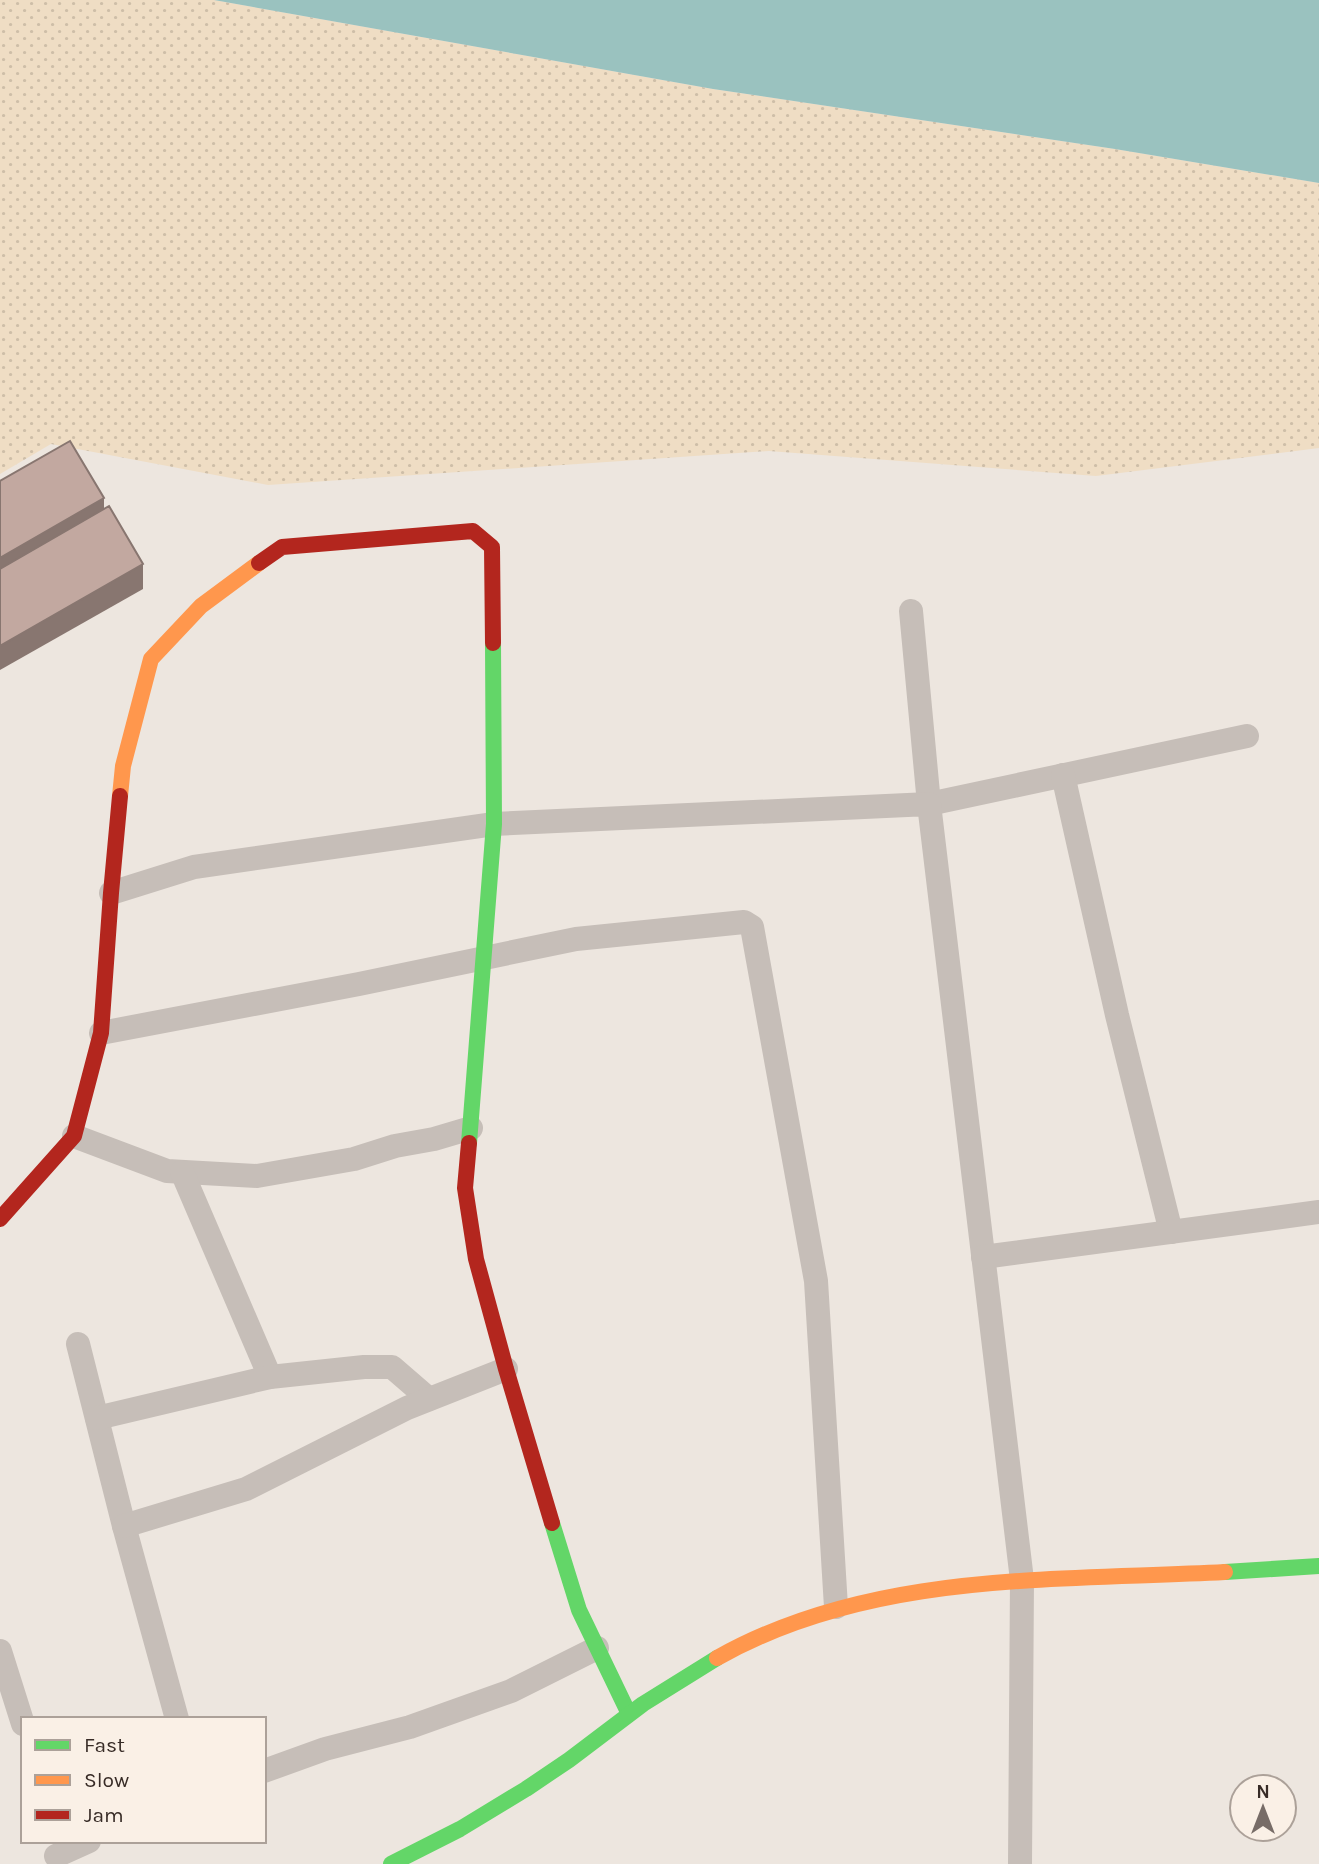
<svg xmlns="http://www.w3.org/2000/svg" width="1319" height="1864" font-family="Karla,sans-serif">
<defs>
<pattern id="sand-dots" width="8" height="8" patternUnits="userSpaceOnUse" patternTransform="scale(1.75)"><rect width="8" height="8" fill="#efddc4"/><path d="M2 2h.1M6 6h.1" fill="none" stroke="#cebea8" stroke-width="1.8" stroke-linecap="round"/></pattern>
</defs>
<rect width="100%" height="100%" fill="#ede6df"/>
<path fill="url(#sand-dots)" d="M0,0H214L713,89L1115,149L1319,183V448L1096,476L769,451L268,485L51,444L0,474Z"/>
<path fill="#9ac2bf" d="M214,0H1319V183L1115,149L713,89Z"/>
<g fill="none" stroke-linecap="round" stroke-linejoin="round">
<g stroke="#c6beb8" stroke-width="24">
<path d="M911,611L929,804L1247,736"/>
<path d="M1063,775L1117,1015L1171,1232"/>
<path d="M111,893L194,867L494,824L929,804L1022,1580L1020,1864"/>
<path d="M101,1033L359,984L576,939L744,922L752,927L816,1281L836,1607"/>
<path d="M74,1136L167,1171L257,1176L354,1159L395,1146L434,1139L471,1128"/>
<path d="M182,1172L270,1377"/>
<path d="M983,1257L1319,1212"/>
<path d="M78,1344L124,1526L177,1719"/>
<path d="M97,1418L270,1377L364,1367H392L429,1399"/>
<path d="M124,1526L246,1489L407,1408L506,1369"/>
<path d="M0,1651L23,1724"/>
<path d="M264,1771L325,1749L410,1727L511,1691L597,1648"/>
<path d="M56,1856L89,1841"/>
</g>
<g stroke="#63d668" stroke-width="16">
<path d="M469,1143L494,824L493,643"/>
<path d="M552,1523L579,1610L629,1714"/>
<path d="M1225,1572L1319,1566"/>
<path d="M391,1864L460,1829L526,1789L569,1760L643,1704L717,1658"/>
</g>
<g stroke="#ff974d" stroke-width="16">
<path d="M120,796L123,766L151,659L201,606L259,563"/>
<path d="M717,1658C871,1571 1054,1581 1225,1572"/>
</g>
<g stroke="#b3261e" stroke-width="16">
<path d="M259,563L282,547L473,531L492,547L493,643"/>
<path d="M469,1143L465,1188L476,1259L506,1369L552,1523"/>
<path d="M0,1219L74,1136L101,1033L111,893L120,796"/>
</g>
</g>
<g fill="#887670">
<path d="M104,498V523L0,583V558Z"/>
<path d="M143,564V589L0,670V646Z"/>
</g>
<g fill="#c2a8a0" stroke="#887670" stroke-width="2">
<path d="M70,441L104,498L0,558V481Z"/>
<path d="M109,506L143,564L0,646V569Z"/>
</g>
<rect x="21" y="1717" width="245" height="126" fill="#faf0e6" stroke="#aca199" stroke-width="2"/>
<rect x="35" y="1740" width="35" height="10" fill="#63d668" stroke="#aca199" stroke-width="2"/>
<text x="84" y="1752" font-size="21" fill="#372b26">Fast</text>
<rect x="35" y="1775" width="35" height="10" fill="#ff974d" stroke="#aca199" stroke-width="2"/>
<text x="84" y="1787" font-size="21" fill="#372b26">Slow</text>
<rect x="35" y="1810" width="35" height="10" fill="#b3261e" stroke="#aca199" stroke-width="2"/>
<text x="84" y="1822" font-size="21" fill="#372b26">Jam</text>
<g transform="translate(1263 1808)"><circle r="33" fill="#faf0e6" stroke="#aca199" stroke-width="2"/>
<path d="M0-5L12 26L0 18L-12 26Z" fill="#776c67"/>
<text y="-10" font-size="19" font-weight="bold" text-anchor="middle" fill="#372b26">N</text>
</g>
</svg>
